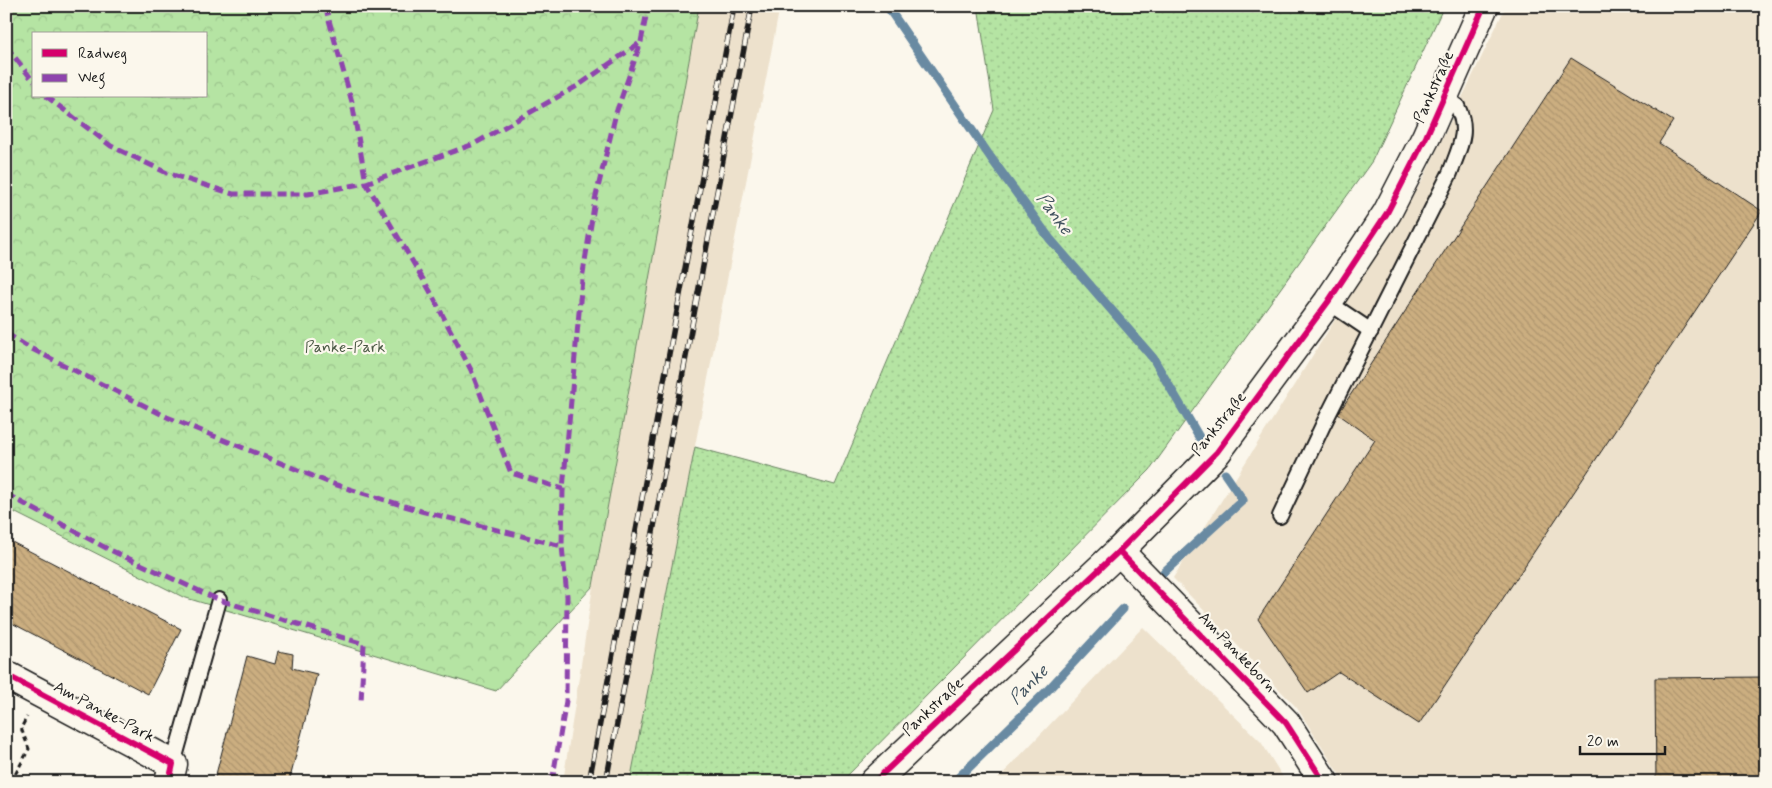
<svg xmlns="http://www.w3.org/2000/svg" width="1772" height="788" font-family="Mynerve,sans-serif">
<defs>
<pattern id="grass-dots" width="8" height="8" patternUnits="userSpaceOnUse" patternTransform="scale(1.25)"><rect width="8" height="8" fill="#b5e4a3"/><path d="M2 2h.1M6 6h.1" fill="none" stroke="#9bc38c" stroke-width="1.8" stroke-linecap="round"/></pattern>
<pattern id="park-crowns" width="20" height="18" patternUnits="userSpaceOnUse" patternTransform="scale(1.25)"><rect width="20" height="18" fill="#b5e4a3"/><path d="M2 6a3 3 0 1 1 6 0M12 15a3 3 0 1 1 6 0" fill="none" stroke="#9bc38c"/></pattern>
<pattern id="building-back-hatch" width="6" height="6" patternUnits="userSpaceOnUse" patternTransform="scale(1.25)"><rect width="6" height="6" fill="#cbae80"/><path d="M-1 5l2 2M0 0l6 6M5-1l2 2" fill="none" stroke="#ae956e"/></pattern>
</defs>
<rect width="100%" height="100%" fill="#fbf7ec"/>
<filter id="ink" filterUnits="userSpaceOnUse"><feTurbulence type="fractalNoise" baseFrequency=".02" numOctaves="2"/><feDisplacementMap in="SourceGraphic" scale="10" xChannelSelector="R" yChannelSelector="G"/><feConvolveMatrix kernelMatrix="1 2 1 2 8 2 1 2 1" color-interpolation-filters="sRGB"/></filter>
<g filter="url(#ink)">
<g fill="#ede1cc">
<path d="M699,6H780L630,782H563L593,586Z"/>
<path d="M1506,6H1766V782H1344L1297,708L1173,578L1422,181Z"/>
<path d="M1143,627L1261,742L1286,782H995Z"/>
</g>
<path fill="url(#grass-dots)" stroke="#688060" d="M978,6H1444L1372,161L1150,470L841,782H630L695,447L835,485L994,110Z"/>
<path fill="url(#park-crowns)" stroke="#688060" fill-rule="evenodd" d="M6,6H699L593,586L496,691L183,597L6,508ZM34,34H206V96H34Z"/>
<g fill="none" stroke-linecap="round" stroke-linejoin="round">
<g stroke="#698aa2" stroke-width="9">
<path d="M887,6L991,158L1050,239L1153,358L1199,437"/>
<path d="M1164,572L1243,500L1225,474"/>
<path d="M954,782L1047,691L1123,609"/>
</g>
</g>
<g fill="url(#building-back-hatch)" stroke="#1c1c1c">
<path d="M1571,58L1673,121L1659,143L1762,211L1419,724L1339,672L1308,693L1258,619L1375,440L1338,414Z"/>
<path d="M6,539L181,629L148,694L6,620Z"/>
<path d="M278,651L293,654L292,668L317,674L289,782H214L247,656L275,664Z"/>
<path d="M1766,677V782H1656L1655,678Z"/>
</g>
<g fill="none" stroke-linecap="round" stroke-linejoin="round">
<defs>
<g id="lane">
<path d="M1328,302L1371,331"/>
<path d="M1280,516L1324,423L1450,173C1459,148 1470,132 1457,106L1443,100"/>
<path d="M173,764L219,600"/>
</g>
<g id="street">
<path d="M1119,551L1286,723L1324,782"/>
<path d="M6,675L173,764L169,782"/>
</g>
<path id="secondary" d="M874,782L1119,551L1217,452L1328,302L1387,213L1426,137L1484,6"/>
</defs>
<use href="#lane" stroke="#1c1c1c" stroke-width="18"/>
<use href="#street" stroke="#1c1c1c" stroke-width="31"/>
<use href="#secondary" stroke="#1c1c1c" stroke-width="31"/>
<path stroke="#1c1c1c" stroke-width="3" stroke-dasharray="5 4" stroke-linecap="butt" d="M11,782L29,749L21,728L27,717"/>
<use href="#lane" stroke="#fbf7ec" stroke-width="14"/>
<use href="#street" stroke="#fbf7ec" stroke-width="28"/>
<use href="#secondary" stroke="#fbf7ec" stroke-width="28"/>
<defs>
<g id="rail">
<path d="M589,782L734,6"/>
<path d="M606,782L752,6"/>
</g>
</defs>
<use href="#rail" stroke="#1c1c1c" stroke-width="5.5"/>
<use href="#rail" stroke="#fbf7ec" stroke-width="4" stroke-dasharray="11" stroke-linecap="butt"/>
<g stroke="#8e44ad" stroke-width="5" stroke-dasharray="10 5" stroke-linecap="butt">
<path d="M325,6L352,102L366,183L430,291L471,370L511,473L563,489"/>
<path d="M6,46L34,82"/>
<path d="M46,96L111,146L167,173L233,194H308L366,183L474,144L579,85L641,42"/>
<path d="M6,333L28,347L167,417L330,483L421,511L562,546"/>
<path d="M6,494L108,549L219,600L364,644L361,702"/>
<path d="M552,782L566,701L567,596L562,546L563,489L582,279L595,200L616,113L641,42L648,6"/>
</g>
<defs>
<g id="cycleway">
<path d="M1119,551L1286,723L1324,782"/>
<path d="M6,675L173,764L169,782"/>
<path d="M874,782L1119,551L1217,452L1328,302L1387,213L1426,137L1484,6"/>
</g>
</defs>
<use href="#cycleway" stroke="#fbf7ec" stroke-width="9"/>
<use href="#cycleway" stroke="#d6006c" stroke-width="6"/>
</g>
</g>
<g text-anchor="middle" dominant-baseline="central" stroke-width="4.5" stroke-linejoin="round" paint-order="stroke">
<g font-size="16" fill="#1c1c1c" stroke="#fbf7ec">
<text transform="translate(1434 87) rotate(-66)">Pankstraße</text>
<text transform="translate(1219 424) rotate(-51)">Pankstraße</text>
<text transform="translate(1237 652) rotate(46)">Am Pankeborn</text>
<text transform="translate(933 707) rotate(-43)">Pankstraße</text>
<text transform="translate(104 712) rotate(28)">Am Panke-Park</text>
</g>
<g font-size="16" fill="#4a5844" stroke="#fbf7ec">
<text x="345" y="347">Panke-Park</text>
</g>
<g font-size="18" font-style="italic" fill="#42535f" stroke="#fbf7ec">
<text transform="translate(1054 214) rotate(54)">Panke</text>
<text transform="translate(1029 685) rotate(-45)">Panke</text>
</g>
</g>
<rect width="1772" height="788" fill="none" stroke="#fbf7ec" stroke-width="25"/>
<rect x="12" y="12" width="1747" height="763" fill="none" stroke="#1c1c1c" stroke-width="2" filter="url(#ink)"/>
<rect x="32" y="32" width="175" height="65" fill="#fbf7ec" stroke="#a29f99"/>
<rect x="42" y="49" width="25" height="8" fill="#d6006c" stroke="#a29f99"/>
<text x="78" y="58" font-size="15" fill="#1c1c1c">Radweg</text>
<rect x="42" y="74" width="25" height="8" fill="#8e44ad" stroke="#a29f99"/>
<text x="78" y="82" font-size="15" fill="#1c1c1c">Weg</text>
<path d="M1580 746v8h85v-8" fill="none" stroke="#1c1c1c" stroke-width="2.5"/>
<text x="1587" y="746" font-size="15" fill="#1c1c1c" stroke="#fbf7ec" stroke-width="4" paint-order="stroke">20 m</text>
</svg>
